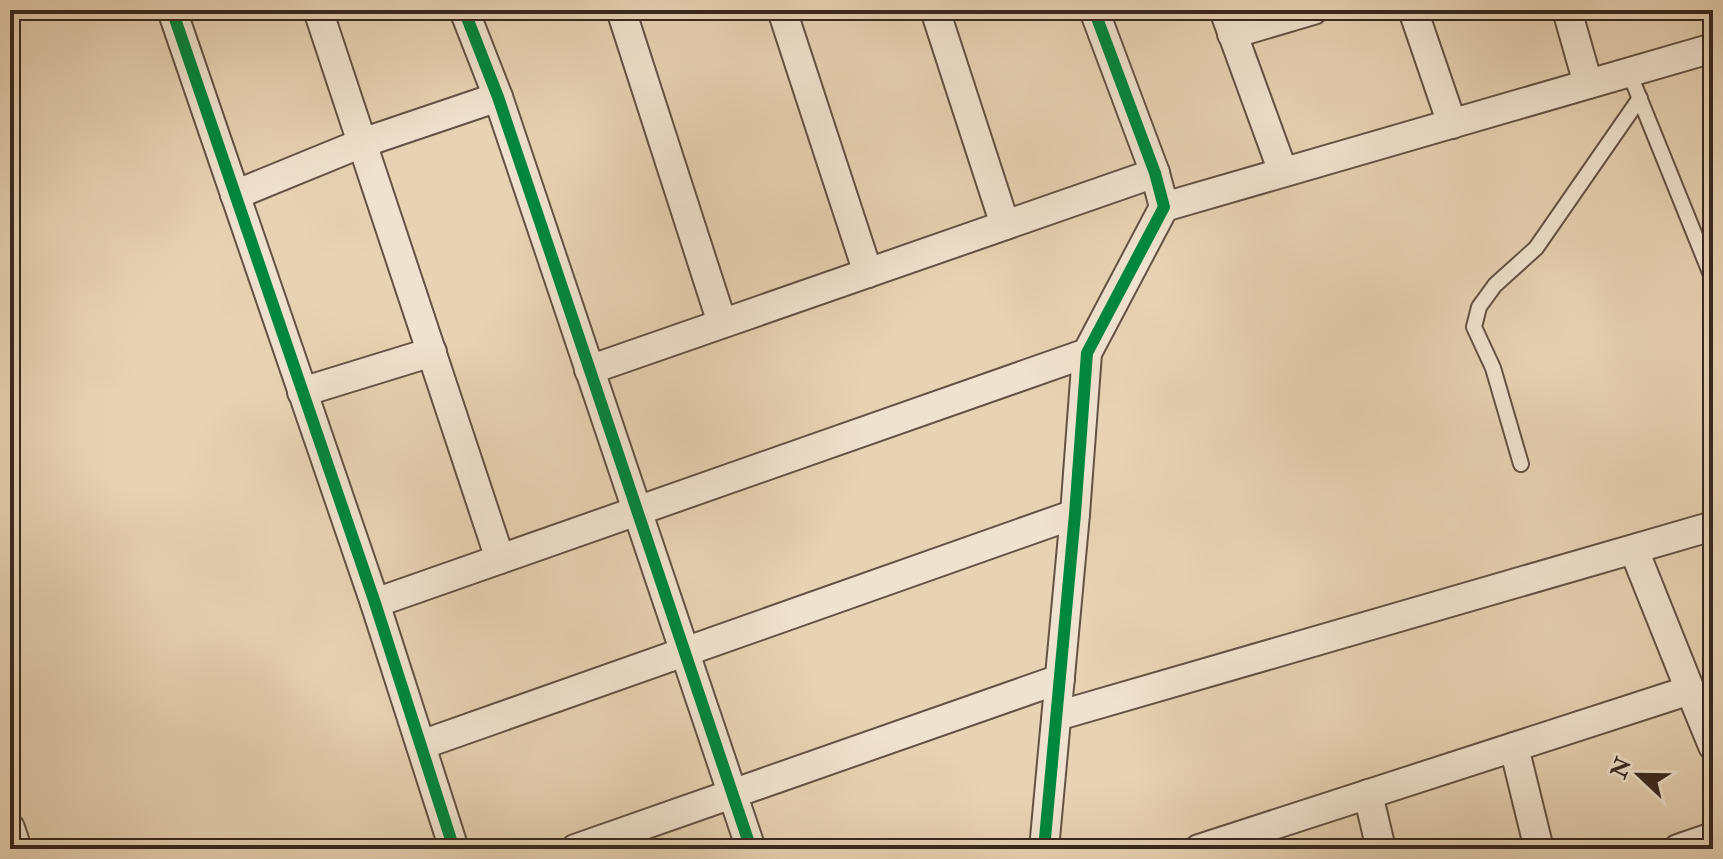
<svg xmlns="http://www.w3.org/2000/svg" width="1723" height="859" font-family="'IM FELL Double Pica',serif">
<rect width="100%" height="100%" fill="#e7d2b3"/>
<filter id="stains"><feTurbulence type="fractalNoise" baseFrequency=".0025" numOctaves="4"/><feColorMatrix values="0 0 0 0 .2 0 0 0 0 .09 0 0 0 0 .02 0 0 0 .5 -.17"/></filter>
<radialGradient id="worn" r=".72"><stop offset=".6" stop-color="#630" stop-opacity="0"/><stop offset="1" stop-color="#630" stop-opacity=".3"/></radialGradient>
<g fill="none" stroke-linecap="round" stroke-linejoin="round">
<defs>
<g id="lane">
<path d="M1629,72L1713,280"/>
<path d="M1521,464L1493,368L1474,327L1479,307L1495,285L1536,248L1640,98"/>
</g>
<g id="street">
<path d="M172,10L375,603L454,849"/>
<path d="M318,10L500,559"/>
<path d="M464,10L498,97L751,849"/>
<path d="M621,10L722,323"/>
<path d="M782,10L868,273"/>
<path d="M935,10L1005,225"/>
<path d="M1224,10L1283,172"/>
<path d="M1413,10L1452,124"/>
<path d="M1567,10L1588,84"/>
<path d="M1232,34L1313,10"/>
<path d="M235,195L362,143L498,97"/>
<path d="M1164,207L1713,48"/>
<path d="M589,370L1155,173"/>
<path d="M302,392L432,352"/>
<path d="M375,603L1087,353"/>
<path d="M1690,690L1713,746"/>
<path d="M1057,716L1713,526"/>
<path d="M421,745L1075,514"/>
<path d="M1514,747L1539,849"/>
<path d="M1368,794L1381,849"/>
<path d="M10,828L17,849"/>
<path d="M575,849L1060,679"/>
<path d="M1044,849L1075,514L1087,353L1164,207L1155,173L1094,10"/>
<path d="M1199,849L1690,690L1634,550"/>
<path d="M1678,849L1713,837"/>
</g>
</defs>
<use href="#lane" stroke="#645244" stroke-width="18"/>
<use href="#street" stroke="#645244" stroke-width="32"/>
<use href="#lane" stroke="#efe2ce" stroke-width="14"/>
<use href="#street" stroke="#efe2ce" stroke-width="28"/>
<defs>
<g id="cycleway">
<path d="M172,10L375,603L454,849"/>
<path d="M464,10L498,97L751,849"/>
<path d="M1044,849L1075,514L1087,353L1164,207L1155,173L1094,10"/>
</g>
</defs>
<use href="#cycleway" stroke="#efe2ce" stroke-width="17"/>
<use href="#cycleway" stroke="#00873e" stroke-width="12"/>
</g>
<rect width="1723" height="859" fill="none" stroke="#e7d2b3" stroke-width="40"/>
<rect x="12" y="12" width="1699" height="835" fill="none" stroke="#38281f" stroke-width="4"/>
<rect x="20" y="20" width="1683" height="819" fill="none" stroke="#38281f" stroke-width="2"/>
<g transform="translate(1639 775) rotate(292)" stroke="#efe2ce" stroke-width="6" paint-order="stroke">
<path d="M0-6L14 30L0 20L-14 30Z" fill="#38281f"/>
<text y="-12" font-size="22" font-weight="bold" text-anchor="middle" fill="#38281f">N</text>
</g>
<rect width="100%" height="100%" filter="url(#stains)"/>
<rect width="100%" height="100%" fill="url(#worn)"/>
</svg>
